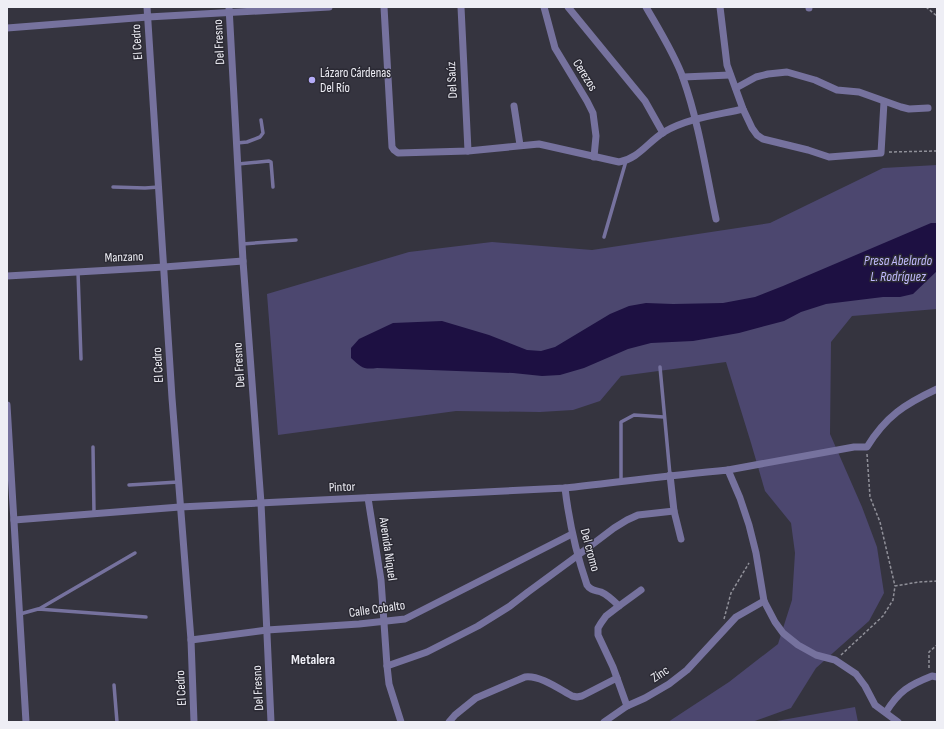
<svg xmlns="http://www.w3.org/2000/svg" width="944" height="729" font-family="'Sofia Sans Condensed',sans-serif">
<rect width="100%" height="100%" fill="#35343f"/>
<g fill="#4c476f">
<path d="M937,165V309L852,316L831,342L830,434L862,507L877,547L884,593L869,621L816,668L791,708L752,722H668L729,682L778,644L792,600L795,553L791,523L765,491L751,443L726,362L621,376L600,401L573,410L540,412L456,411L278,435L267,294L409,252L492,242L592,250L770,223L883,168Z"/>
<path d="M855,707L858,722H771Z"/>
</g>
<path fill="#1d1042" d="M931,223H937V271L913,294L900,297H883L826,304L801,312L784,321L739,333L693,341L651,343L628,349L584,368L560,375L542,376L513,373L377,368C363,370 361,367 351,358V348L359,339L393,323L442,321L489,335L527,350L541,351L555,347L610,314L629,306L646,303L673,304L723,303L755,297L783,286Z"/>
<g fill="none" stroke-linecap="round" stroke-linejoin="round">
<g stroke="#909099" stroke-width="1.5" stroke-dasharray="3 2" stroke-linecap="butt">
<path d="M926,7L937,16"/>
<path d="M889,152L937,151"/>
<path d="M867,454L870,497L880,522L895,586"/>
<path d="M724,619L731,593L749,563"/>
<path d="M841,655L883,616L893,600L895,586L919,582L937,581"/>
<path d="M929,668V652L937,645"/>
</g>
<g stroke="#76729e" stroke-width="3.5">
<path d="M237,143L247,142L260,137L263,133L261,120"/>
<path d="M238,164L269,161L271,162L273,187"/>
<path d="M113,187L145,188L159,187"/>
<path d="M604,237L626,161"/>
<path d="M242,244L296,240"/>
<path d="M78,272L81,359"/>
<path d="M660,367L670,475"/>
<path d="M93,447L94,513"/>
<path d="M621,481V422L634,415L664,417"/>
<path d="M129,485L178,482"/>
<path d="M39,609L135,553"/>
<path d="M20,614L38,609L146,617"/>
<path d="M114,685L117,722"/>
</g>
<g stroke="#76729e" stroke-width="7">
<path d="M147,7L172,398L191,640L194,722"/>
<path d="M229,7L243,261L261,503L271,722"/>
<path d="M384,7L392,147L394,150L398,153L468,151L539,144L619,162C638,159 648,142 664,132C688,118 717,115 743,109"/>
<path d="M461,7L468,151"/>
<path d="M544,7L555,48L587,101L593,113L596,136L594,157"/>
<path d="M568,7L645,101L663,133"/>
<path d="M646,7C658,28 675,55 683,78C699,123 706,172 716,219"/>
<path d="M720,7L727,65L743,109L752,128L757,135L763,139L808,150L829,157L881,153L884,102"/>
<path d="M809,7V8"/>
<path d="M7,28L148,17L329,7"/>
<path d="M683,77L730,75"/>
<path d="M736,88L756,77L768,74L787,72L815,80L837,90L859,92L901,107L909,109L928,108"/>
<path d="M514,106L520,145"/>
<path d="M7,276L164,267L243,261"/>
<path d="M7,405L26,722"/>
<path d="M728,470L854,447H867C886,416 905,404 937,389"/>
<path d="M565,488C569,522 576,553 587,585C591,591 595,590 601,592C608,595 614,601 619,606L606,616L601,623L598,628V635L613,667L627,706"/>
<path d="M368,498L381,580L387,666L389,684L401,722"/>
<path d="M674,511L681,539"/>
<path d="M14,520L180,507L565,488C619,482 673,475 728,470L740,498L749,525L756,553L764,601L775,622L783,633L798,645L816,655L835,660L856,674L865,686L875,705L898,722"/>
<path d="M619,606L641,590"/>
<path d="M191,640L267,630L359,624L405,619L572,534"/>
<path d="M387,666L427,652L478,626L510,606L528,592L577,556L614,528L627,520L638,515L674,511L670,475"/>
<path d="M886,712C899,691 909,685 932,676L937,677"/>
<path d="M449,722L455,715L476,698L525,677C540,675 559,689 572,696L577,697L582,696L617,678"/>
<path d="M604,722L627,706L645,698L669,684L687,670L736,617L764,601"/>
</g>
</g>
<circle fill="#b5acf8" stroke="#2b2a34" stroke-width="1.5" cx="312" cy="80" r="4"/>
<g text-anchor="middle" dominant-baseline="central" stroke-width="3" stroke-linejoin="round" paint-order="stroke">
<g font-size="13" fill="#eeeef5" stroke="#2b2a34">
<text transform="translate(137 42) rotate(-94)">El Cedro</text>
<text transform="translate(219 42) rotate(-93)">Del Fresno</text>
<text transform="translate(585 75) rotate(58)">Cerezos</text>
<text transform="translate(452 80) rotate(-93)">Del Saúz</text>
<text transform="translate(124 257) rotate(-2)">Manzano</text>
<text transform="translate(158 365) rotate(-93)">El Cedro</text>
<text transform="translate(239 365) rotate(-94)">Del Fresno</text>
<text transform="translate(342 487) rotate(-2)">Pintor</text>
<text transform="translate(388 549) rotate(82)">Avenida Niquel</text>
<text transform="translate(590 550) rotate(75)">Del cromo</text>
<text transform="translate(377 609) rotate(-8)">Calle Cobalto</text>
<text transform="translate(660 674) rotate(-33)">Zinc</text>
<text transform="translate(181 688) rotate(-93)">El Cedro</text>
<text transform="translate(258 688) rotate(-93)">Del Fresno</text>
</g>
<g font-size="13" fill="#eeeef5" stroke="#2b2a34" text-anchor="start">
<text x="320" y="73">Lázaro Cárdenas<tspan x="320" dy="15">Del Río</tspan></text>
</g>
<g font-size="14" font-style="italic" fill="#c1b9fe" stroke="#2b2a34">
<text x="898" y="260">Presa Abelardo<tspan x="898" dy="16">L. Rodríguez</tspan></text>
</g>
<g font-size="14" font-weight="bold" fill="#eeeef5" stroke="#2b2a34">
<text x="313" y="659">Metalera</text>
</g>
</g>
<rect width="944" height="729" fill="none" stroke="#eeeef5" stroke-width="16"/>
</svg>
